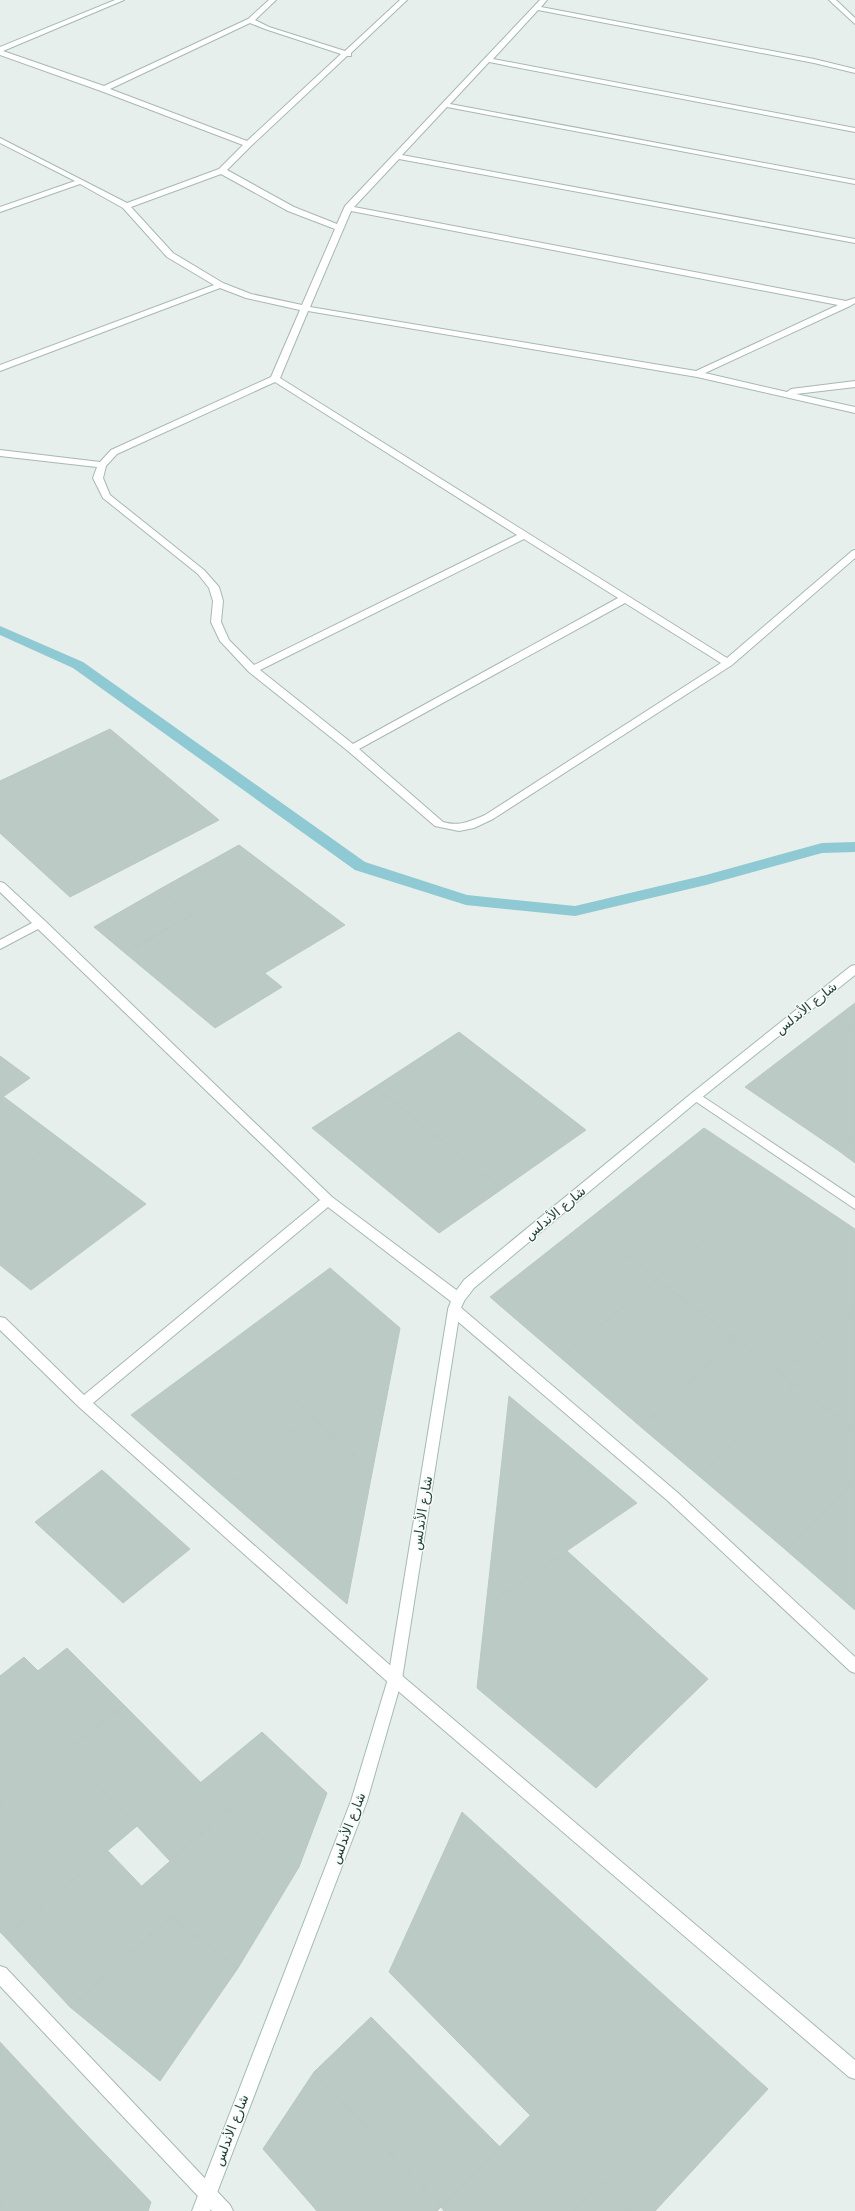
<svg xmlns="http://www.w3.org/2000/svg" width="855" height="2211" font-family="'DejaVu Sans',Vazirmatn,sans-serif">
<rect width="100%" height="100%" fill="#e6efeb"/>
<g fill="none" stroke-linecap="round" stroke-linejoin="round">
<path fill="#8ec9d4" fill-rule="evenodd" d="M0,626L83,662L365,862L467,895L575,906L706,875L822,843L855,842V852L822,853L706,885L575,916L466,905L355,870L73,668L0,635Z"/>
</g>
<g fill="#bbcac4" stroke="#b8c9c2">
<path d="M110,729L219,820L70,897L0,833V781Z"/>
<path d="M239,845L345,925L265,973L160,889Z"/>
<path d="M160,889L192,915L125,953L94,927Z"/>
<path d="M192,915L282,987L215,1028L125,953Z"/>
<path d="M855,1003V1033L834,1019Z"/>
<path d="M834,1019L855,1033V1138L839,1151L745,1087Z"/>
<path d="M459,1032L586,1130L502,1189L375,1087Z"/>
<path d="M0,1056L30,1078L0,1099Z"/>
<path d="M375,1087L502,1189L439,1233L312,1128Z"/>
<path d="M4,1097L60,1139L0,1181V1099Z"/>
<path d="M704,1128L779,1178L657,1279L584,1223Z"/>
<path d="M855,1138V1163L839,1151Z"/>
<path d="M60,1139L146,1204L31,1290L0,1265V1181Z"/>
<path d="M779,1178L855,1229V1310L781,1374L657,1279Z"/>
<path d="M584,1223L657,1279L561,1358L490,1297Z"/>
<path d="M330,1268L400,1328L372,1473L312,1416L230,1342Z"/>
<path d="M657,1279L736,1339L641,1427L561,1358Z"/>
<path d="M855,1310V1429L854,1430L781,1374Z"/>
<path d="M736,1339L795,1385L699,1476L641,1427Z"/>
<path d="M230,1342L312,1416L220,1493L131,1415Z"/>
<path d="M795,1385L855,1430V1481L786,1550L699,1476Z"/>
<path d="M509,1396L637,1503L486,1606Z"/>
<path d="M312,1416L372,1473L347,1604L220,1493Z"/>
<path d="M102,1470L190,1549L123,1603L35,1522Z"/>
<path d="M855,1481V1610L786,1550Z"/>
<path d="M567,1551L708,1679L596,1788L477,1688L486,1606Z"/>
<path d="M67,1648L124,1705L0,1804V1676L24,1657L38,1671Z"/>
<path d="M124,1705L228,1810L170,1861L66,1751Z"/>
<path d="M262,1732L327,1793L299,1867L228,1810L200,1783Z"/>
<path d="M66,1751L137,1826L5,1937L0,1932V1804Z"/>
<path d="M228,1810L299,1867L238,1968L171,1917L142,1886Z"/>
<path d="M462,1812L655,1987L530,2115L389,1972Z"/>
<path d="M108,1851L171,1917L70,2007L5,1937Z"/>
<path d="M171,1917L238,1968L160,2081L70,2007Z"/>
<path d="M655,1987L768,2089L655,2211H633L602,2181L574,2211H444L441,2207Z"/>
<path d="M371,2017L500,2147L441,2207L314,2072Z"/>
<path d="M0,2042L79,2127L0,2202Z"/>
<path d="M314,2072L441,2207L437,2211H317L263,2149Z"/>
<path d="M79,2127L151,2202L148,2211H0V2202Z"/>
<path d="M602,2181L633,2211H574Z"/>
</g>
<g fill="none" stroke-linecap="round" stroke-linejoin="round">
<defs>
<g id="street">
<path d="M115,0H124L3,51L104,86L248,19L269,0H276L255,20L269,27L345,51L400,0H407L351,53V56H347L251,146L227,170L294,207L337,224L345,206L540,0H547L541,7L814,59L855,69V73L814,63L538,10L493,59L855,128V132L489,62L450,104L855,180V184L447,107L402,155L855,239V243L399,159L354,207L846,301L855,298V303L850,306L705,373L787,392L791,389L855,381V387L796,394L855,407V413L697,377L308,311L280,378L727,658L852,551L855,550V558L732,665L493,819L474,828L459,831L435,826L348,751L249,672L220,641L211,622L213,601L209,588L198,574L103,498L93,478L97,467L0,456V450L100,462L111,450L271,377L300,310L246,298L220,288L0,371V365L214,285L167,257L123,208L80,184L0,212V207L75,181L0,143V138L127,203L219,169L243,145L101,91L0,55V47ZM250,23L265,29L341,54L247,141L110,89ZM221,174L288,211L335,229L302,305L251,294L223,283L173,253L131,207ZM351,211L838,305L696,371L310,307ZM275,382L517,535L254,665L229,640L221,622L223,601L219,587L204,570L110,495L103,478L106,466L117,454ZM524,539L618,598L353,744L260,670ZM625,603L721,663L485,815C471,821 459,827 443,822L359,749Z"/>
<path d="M0,882L4,883L44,920L332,1197L463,1295L464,1299L463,1303H453L328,1207L93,1403L400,1674L855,2060V2079L849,2077L390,1684L79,1407L0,1330V1317L5,1318L84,1395L320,1200L38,929L0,949V940L32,923L0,892Z"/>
<path d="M696,1092L855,1198V1209L692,1099L690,1096L692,1093Z"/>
<path d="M454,1305L459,1306L678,1493L855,1657V1673L850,1671L668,1501L449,1314L448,1310L449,1306Z"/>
<path d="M0,1966L6,1968L230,2205L233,2211H212L0,1986Z"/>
</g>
<g id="secondary">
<path d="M829,0H836L855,18V24Z"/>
<path d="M855,965V975L700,1099L474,1288L464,1301L460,1310L402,1679L367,1801L210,2211H192L351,1801L388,1679L448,1310L453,1295L464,1280L692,1093L851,966Z"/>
</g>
</defs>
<use href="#street" stroke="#a8b8b2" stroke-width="2"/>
<use href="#secondary" stroke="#a4bbb3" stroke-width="2"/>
<use href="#street" fill="#fff" fill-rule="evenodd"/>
<use href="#secondary" fill="#fff" fill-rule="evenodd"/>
</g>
<g text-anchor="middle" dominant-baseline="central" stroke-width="3" stroke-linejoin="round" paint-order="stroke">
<g font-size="13" fill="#24423a" stroke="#f7fbf9">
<text transform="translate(806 1008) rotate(-39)">شارع الأندلس</text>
<text transform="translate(555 1213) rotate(-40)">شارع الأندلس</text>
<text transform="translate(422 1513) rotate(-81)">شارع الأندلس</text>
<text transform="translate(348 1828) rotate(-69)">شارع الأندلس</text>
<text transform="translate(231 2130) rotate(-69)">شارع الأندلس</text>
</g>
</g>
</svg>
